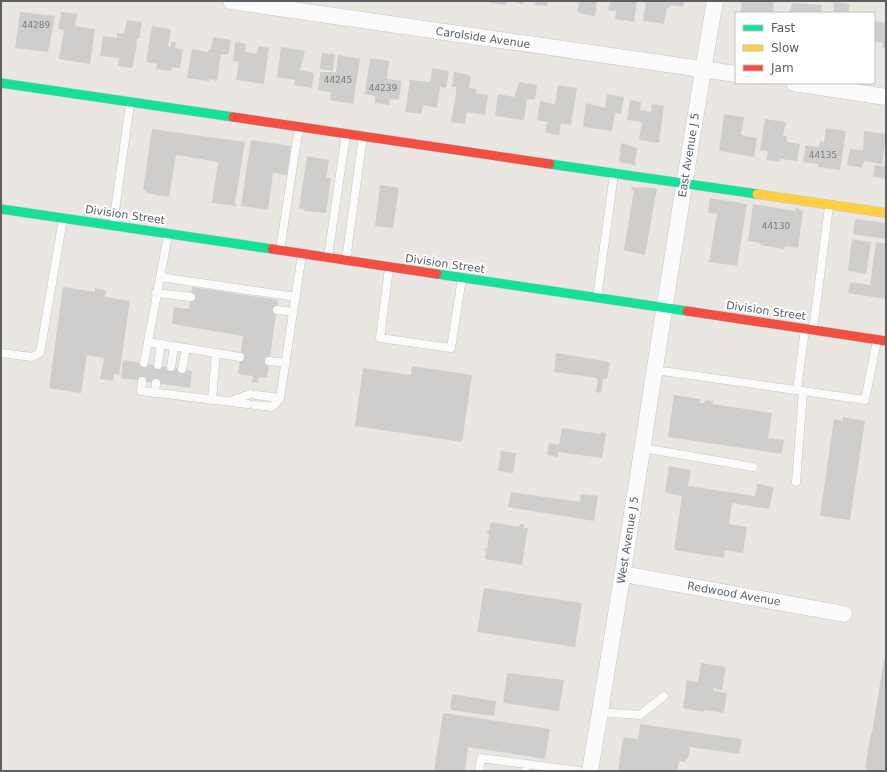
<svg xmlns="http://www.w3.org/2000/svg" width="887" height="772" font-family="'DejaVu Sans',sans-serif">
<rect width="100%" height="100%" fill="#eae7e3"/>
<g fill="#d0cecc">
<path d="M490,1H506V5L490,3Z"/>
<path d="M511,1H523V4Z"/>
<path d="M536,1H548L547,6L535,5Z"/>
<path d="M579,1H597L595,16L577,13Z"/>
<path d="M610,1H637L634,22L615,19L616,11L608,10Z"/>
<path d="M646,1H684L683,7L670,5V8L667,7L664,24L643,21Z"/>
<path d="M742,1H774L773,13H740Z"/>
<path d="M834,2L850,4L848,13H833Z"/>
<path d="M792,3L822,5L821,13H789Z"/>
<path d="M20,12L55,16L48,52L15,48Z"/>
<path d="M61,12L77,14L75,26L95,29L90,64L59,59L64,30L58,29Z"/>
<path d="M127,20L142,22L139,39H137L136,45H137L132,68L118,66L119,58L100,56L103,36L117,38V33L124,34Z"/>
<path d="M874,21L886,23V48L882,47L883,43L874,41Z"/>
<path d="M152,26L171,29L168,47H171V42H176L175,48L183,49L180,68L172,67L171,71L156,69L157,64L146,62Z"/>
<path d="M213,37L231,40L228,55L221,54L217,81L209,79V81L187,78L192,49L208,52L209,49H211Z"/>
<path d="M235,42L246,44L245,52L257,54L258,46L269,48L264,84L236,80L239,62L233,61Z"/>
<path d="M281,47L305,51L300,70L314,73L312,88L294,85L295,80L277,77Z"/>
<path d="M322,53L335,54L333,71L320,69Z"/>
<path d="M338,55L360,59L353,104L330,100L331,92L318,90L320,72H336Z"/>
<path d="M370,58L389,61L387,79L402,81L399,100L390,99L389,105L375,103V96L365,94Z"/>
<path d="M432,68L449,71L446,88L440,87L437,108L423,105L421,114L405,112L410,80L430,82Z"/>
<path d="M454,72L471,75L469,88L476,89V93L488,95L485,115L467,112L465,124L451,122L456,93V87H452Z"/>
<path d="M519,82L537,85L535,100L527,99L524,120L495,116L498,94L514,97Z"/>
<path d="M558,85L577,88L571,125L561,123L559,135L545,133L547,122L537,120L540,101L555,104Z"/>
<path d="M607,94L624,97L621,114L615,113L612,131L583,127L586,103L605,108Z"/>
<path d="M630,100L641,102L640,110L651,112L652,104L664,106L659,143L639,140L642,122L627,120Z"/>
<path d="M724,114L744,117L741,135L757,138L754,157L719,151Z"/>
<path d="M765,119L786,122L783,136H787L786,142L800,144L797,161L781,159V154L780,162L766,160L768,151L760,150Z"/>
<path d="M826,128L846,131L840,170L818,167L819,164L803,162L806,145L819,147L820,141L824,142Z"/>
<path d="M152,129L245,142L235,203H236V206L212,203L218,162L176,155L169,197L146,193V190H143Z"/>
<path d="M864,131L886,134L882,164L864,161L862,168L847,165L850,149L863,150Z"/>
<path d="M251,140L291,146L287,175L273,173L268,210L241,206Z"/>
<path d="M621,143L637,148L635,165L619,162Z"/>
<path d="M307,156L329,160L326,178H331L326,213L304,211L305,209L299,208Z"/>
<path d="M875,165L886,166V179L873,177Z"/>
<path d="M380,185L399,188L393,228L375,226Z"/>
<path d="M632,187L657,188L645,255L624,250L634,191L631,190Z"/>
<path d="M710,198L747,204L737,266L709,262L717,214L708,213Z"/>
<path d="M753,204L796,211V207L803,212L798,248L785,246L784,249L760,245L761,243L748,241Z"/>
<path d="M855,219L886,223V239L853,234Z"/>
<path d="M852,239L871,242L866,274L848,271Z"/>
<path d="M876,242L886,244V299L848,293L850,282L870,285Z"/>
<path d="M63,287L95,292V288L106,290L105,297L130,301L119,375L114,374L113,381L100,379L104,358L87,355L81,393L49,388Z"/>
<path d="M192,287L278,300L267,378L259,377L258,383L252,382L253,376L238,374L243,336L172,324L174,307L189,309Z"/>
<path d="M556,353L610,362L607,379H603L601,393L596,392L598,378L554,372Z"/>
<path d="M123,360L192,371L190,388L121,378Z"/>
<path d="M412,366L472,375L462,442L355,426L363,368L411,375Z"/>
<path d="M674,395L701,399L700,403H704L705,400L713,401V404L772,413L768,438L784,440L782,454L668,437Z"/>
<path d="M843,417L865,421L850,520L820,516L834,419L843,421Z"/>
<path d="M562,428L601,434V432L606,433L602,458L558,452V457L547,455L549,443L559,445Z"/>
<path d="M501,451L516,453L513,473L498,471Z"/>
<path d="M669,466L691,470L688,486L755,496L757,484L774,487L769,509L732,503L729,524L747,527L743,553L725,550L724,558L674,550L682,496L665,493Z"/>
<path d="M511,492L580,502L581,494L598,496L594,521L508,507Z"/>
<path d="M491,522L519,527L520,524H524V528H528L522,565L485,559L486,551L484,550V548L487,549L489,534L487,533V531H489Z"/>
<path d="M484,588L582,603L575,647L477,632Z"/>
<path d="M884,659L886,660V771H867V769L865,768L871,733H872Z"/>
<path d="M701,663L726,667L722,690L713,688V691L727,693L724,713L704,710V712L683,708L687,680L698,682Z"/>
<path d="M507,673L564,680L559,711L503,703Z"/>
<path d="M452,694L496,701L494,716L450,710Z"/>
<path d="M443,713L550,729L545,759L468,747L465,771H434Z"/>
<path d="M640,724L742,739L739,754L690,747L688,759H686V762L679,761L677,771H618L623,737L638,739Z"/>
</g>
<g fill="none" stroke-linecap="round" stroke-linejoin="round">
<defs>
<g id="lane">
<path d="M113,225L130,104"/>
<path d="M168,235L148,342L240,357"/>
<path d="M280,250L299,127"/>
<path d="M328,257L346,134"/>
<path d="M346,260L363,136"/>
<path d="M389,268L380,338L451,348L462,278"/>
<path d="M160,277L296,297"/>
<path d="M156,293L191,297"/>
<path d="M597,298L614,174"/>
<path d="M277,310L293,312"/>
<path d="M813,330L829,206"/>
<path d="M1,353L32,357L40,353L63,219"/>
<path d="M269,361L286,363"/>
<path d="M144,363L148,342"/>
<path d="M158,365L161,344"/>
<path d="M171,367L174,347"/>
<path d="M182,369L186,349"/>
<path d="M655,370L865,400L877,340"/>
<path d="M142,381L141,391L248,404"/>
<path d="M797,390L805,329"/>
<path d="M155,393L156,383"/>
<path d="M256,395L280,398"/>
<path d="M212,400L216,353"/>
<path d="M231,401L250,394"/>
<path d="M255,405L272,407L280,398L302,254"/>
<path d="M643,448L753,467"/>
<path d="M796,482L803,391"/>
<path d="M600,712L640,715L664,696"/>
<path d="M526,764L579,771"/>
<path d="M479,771L481,758L526,764L525,771"/>
</g>
<g id="street">
<path d="M231,1L736,74"/>
<path d="M794,83L886,97"/>
<path d="M623,574L844,614"/>
<path d="M590,771C634,515 670,257 715,1"/>
</g>
<g id="fast">
<path d="M1,83L233,117"/>
<path d="M550,164L757,194"/>
<path d="M1,209L272,249"/>
<path d="M437,274L687,311"/>
</g>
<path id="slow" d="M757,194L886,213"/>
<g id="jam">
<path d="M233,117L550,164"/>
<path d="M272,249L437,274"/>
<path d="M687,311L886,341"/>
</g>
</defs>
<use href="#lane" stroke="#c6c6c5" stroke-width="9"/>
<use href="#street" stroke="#c6c6c5" stroke-width="17"/>
<use href="#fast" stroke="#c5c6c5" stroke-width="10"/>
<use href="#slow" stroke="#c5c6c5" stroke-width="10"/>
<use href="#jam" stroke="#c5c6c5" stroke-width="10"/>
<use href="#lane" stroke="#fcfbfb" stroke-width="8"/>
<use href="#street" stroke="#fcfbfb" stroke-width="16"/>
<use href="#fast" stroke="#16e098" stroke-width="9"/>
<use href="#slow" stroke="#ffcf43" stroke-width="9"/>
<use href="#jam" stroke="#f24e42" stroke-width="9"/>
</g>
<g text-anchor="middle" dominant-baseline="central" stroke-width="4" stroke-linejoin="round" paint-order="stroke">
<g font-size="9" fill="#787c7e">
<text x="36" y="25">44289</text>
<text x="338" y="80">44245</text>
<text x="383" y="88">44239</text>
<text x="823" y="155">44135</text>
<text x="776" y="226">44130</text>
</g>
<g font-size="11" fill="#595f62" stroke="#fff">
<text transform="translate(483 38) rotate(8)">Carolside Avenue</text>
<text transform="translate(689 155) rotate(-81)">East Avenue J 5</text>
<text transform="translate(125 215) rotate(8)">Division Street</text>
<text transform="translate(445 264) rotate(8)">Division Street</text>
<text transform="translate(766 311) rotate(8)">Division Street</text>
<text transform="translate(628 540) rotate(-81)">West Avenue J 5</text>
<text transform="translate(734 594) rotate(10)">Redwood Avenue</text>
</g>
</g>
<rect width="887" height="772" fill="none" stroke="#595f62" stroke-width="4"/>
<rect x="735" y="12" width="140" height="72" fill="#ffffff" stroke="#bdbfc0"/>
<rect x="743" y="25" width="20" height="6" fill="#16e098" stroke="#bdbfc0"/>
<text x="771" y="32" font-size="12" fill="#595f62">Fast</text>
<rect x="743" y="45" width="20" height="6" fill="#ffcf43" stroke="#bdbfc0"/>
<text x="771" y="52" font-size="12" fill="#595f62">Slow</text>
<rect x="743" y="65" width="20" height="6" fill="#f24e42" stroke="#bdbfc0"/>
<text x="771" y="72" font-size="12" fill="#595f62">Jam</text>
</svg>
